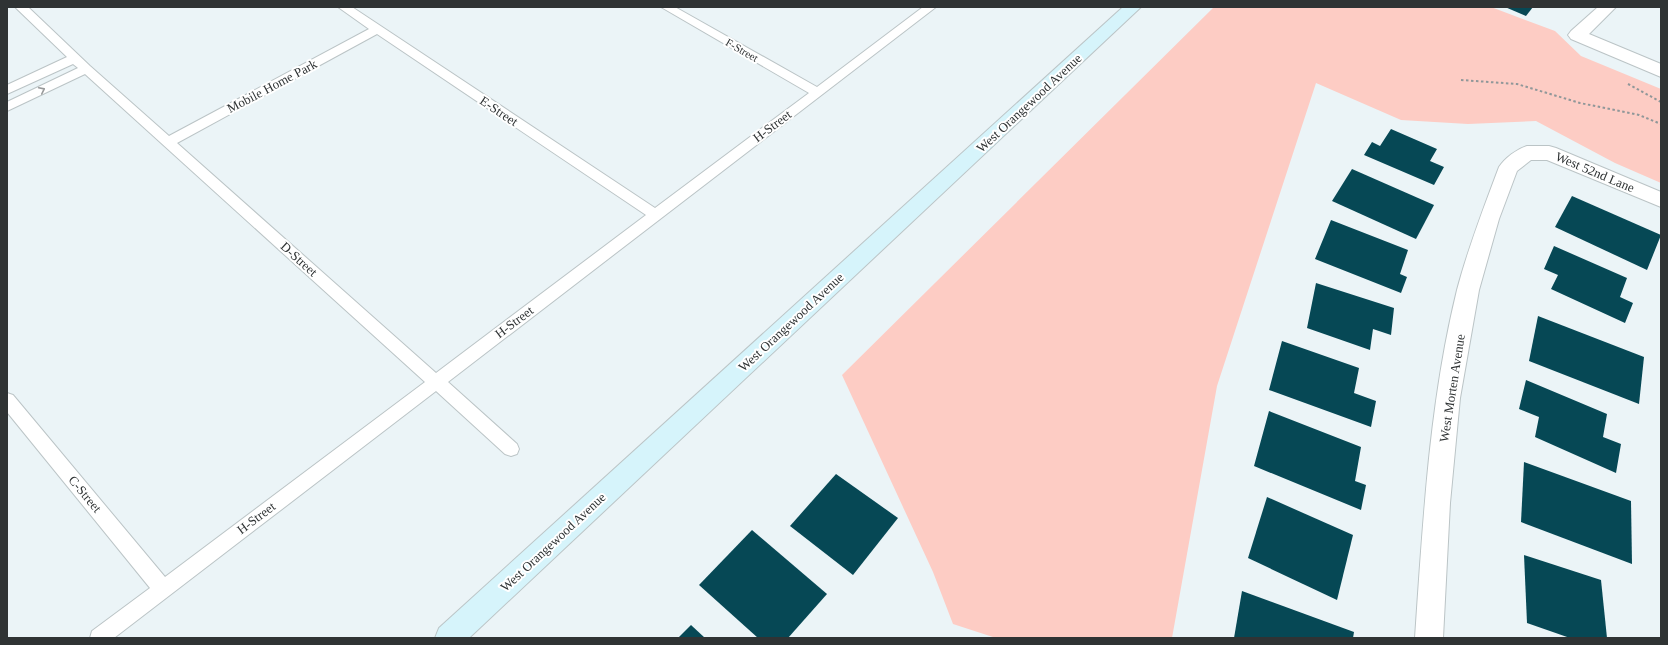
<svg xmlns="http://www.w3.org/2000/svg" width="1668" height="645" font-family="Georgia,serif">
<rect width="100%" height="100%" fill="#ebf4f7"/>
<path fill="#fdccc4" d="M1214,7H1491L1555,31L1581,56L1661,89V183L1615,163L1536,121L1468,124L1401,120L1316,83L1217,386L1172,638H996L953,624L933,572L842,375Z"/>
<g fill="#064855">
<path d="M1505,7H1533L1526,16Z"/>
<path d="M1391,129L1437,149L1430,161L1444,167L1434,185L1364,155L1372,142L1380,146Z"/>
<path d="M1352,169L1434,205L1416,239L1332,201Z"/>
<path d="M1572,196L1661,235L1647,270L1555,227Z"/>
<path d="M1331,220L1408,250L1400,274L1407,277L1401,293L1315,259Z"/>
<path d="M1554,246L1627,278L1620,297L1633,303L1625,323L1551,289L1558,275L1544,269Z"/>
<path d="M1316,283L1394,308L1391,335L1373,329L1370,350L1307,328Z"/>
<path d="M1538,316L1644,357L1639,404L1529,361Z"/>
<path d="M1282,341L1359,368L1354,393L1376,401L1371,427L1269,390Z"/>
<path d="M1526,380L1607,414L1603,437L1621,444L1616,473L1535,437L1539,417L1519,409Z"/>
<path d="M1269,411L1361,447L1355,481L1366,485L1361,510L1254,466Z"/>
<path d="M1524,462L1631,501L1632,564L1521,522Z"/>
<path d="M836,474L898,518L853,575L790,526Z"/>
<path d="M1267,497L1353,535L1337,600L1248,558Z"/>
<path d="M752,530L827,594L788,638H758L699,585Z"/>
<path d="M1524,555L1601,580L1607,638H1570L1527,623Z"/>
<path d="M1242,591L1354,632L1353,638H1234Z"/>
<path d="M691,625L705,638H678Z"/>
</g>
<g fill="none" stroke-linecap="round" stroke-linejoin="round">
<defs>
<path id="lane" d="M15,7H28L90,66L169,136L369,29L338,7H352L655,208L809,93L661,7H675L817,87L923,7H936L448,382L517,444L519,449L517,454L511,456L505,454L436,391L114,638H90L92,631L150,588L7,412V393L13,395L165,577L425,382L85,74L7,111V102L78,68L73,64L7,94V85L67,57ZM377,34L646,215L436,373L177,143Z"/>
<g id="street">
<path d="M1598,7H1616L1589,34L1661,64V77L1571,39L1568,35L1571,31Z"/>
<path d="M1527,146H1549L1556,148L1661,192V207L1547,160H1531L1517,171L1499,219L1479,290L1460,398L1450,503L1443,638H1415C1423,522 1429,404 1457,290C1468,248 1484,207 1499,167C1505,158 1517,149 1527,146Z"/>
</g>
<path id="secondary" d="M1123,7H1141L469,638H435L439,628Z"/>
</defs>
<use href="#lane" stroke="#bbc4c6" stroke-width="2"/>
<use href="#street" stroke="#bbc4c6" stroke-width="2"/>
<use href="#secondary" stroke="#bbc4c6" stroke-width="2"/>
<g stroke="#909799" stroke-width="2" stroke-dasharray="2.5 2.5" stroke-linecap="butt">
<path d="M1461,80L1517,84L1580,103L1639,115L1661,124"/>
<path d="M1628,84L1661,102"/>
</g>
<use href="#lane" fill="#fff" fill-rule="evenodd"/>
<use href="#street" fill="#fff" fill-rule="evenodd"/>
<use href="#secondary" fill="#d6f4fb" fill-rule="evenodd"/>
</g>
<defs><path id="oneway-chevron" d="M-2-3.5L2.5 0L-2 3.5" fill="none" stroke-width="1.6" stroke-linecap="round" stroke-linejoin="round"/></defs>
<use stroke="#97999a" href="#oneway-chevron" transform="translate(42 90) rotate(-26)"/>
<g text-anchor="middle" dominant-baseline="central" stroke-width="4" stroke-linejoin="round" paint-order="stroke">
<g font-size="11" fill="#2f3334" stroke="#fff">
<text transform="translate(742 50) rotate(30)">F-Street</text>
</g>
<g font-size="13" fill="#2f3334" stroke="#fff">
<text transform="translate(272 86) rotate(-28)">Mobile Home Park</text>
<text transform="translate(1029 103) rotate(-43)">West Orangewood Avenue</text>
<text transform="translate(499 111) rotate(34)">E-Street</text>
<text transform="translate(772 126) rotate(-37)">H-Street</text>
<text transform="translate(1595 172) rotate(23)">West 52nd Lane</text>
<text transform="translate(299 259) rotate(42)">D-Street</text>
<text transform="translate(514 322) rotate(-37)">H-Street</text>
<text transform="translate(791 322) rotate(-43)">West Orangewood Avenue</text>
<text transform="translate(1452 388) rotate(-81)">West Morten Avenue</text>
<text transform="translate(85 494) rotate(50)">C-Street</text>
<text transform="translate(256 518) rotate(-37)">H-Street</text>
<text transform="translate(553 542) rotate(-43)">West Orangewood Avenue</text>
</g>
</g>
<rect width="1668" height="645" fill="none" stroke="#2f3334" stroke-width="16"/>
</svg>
